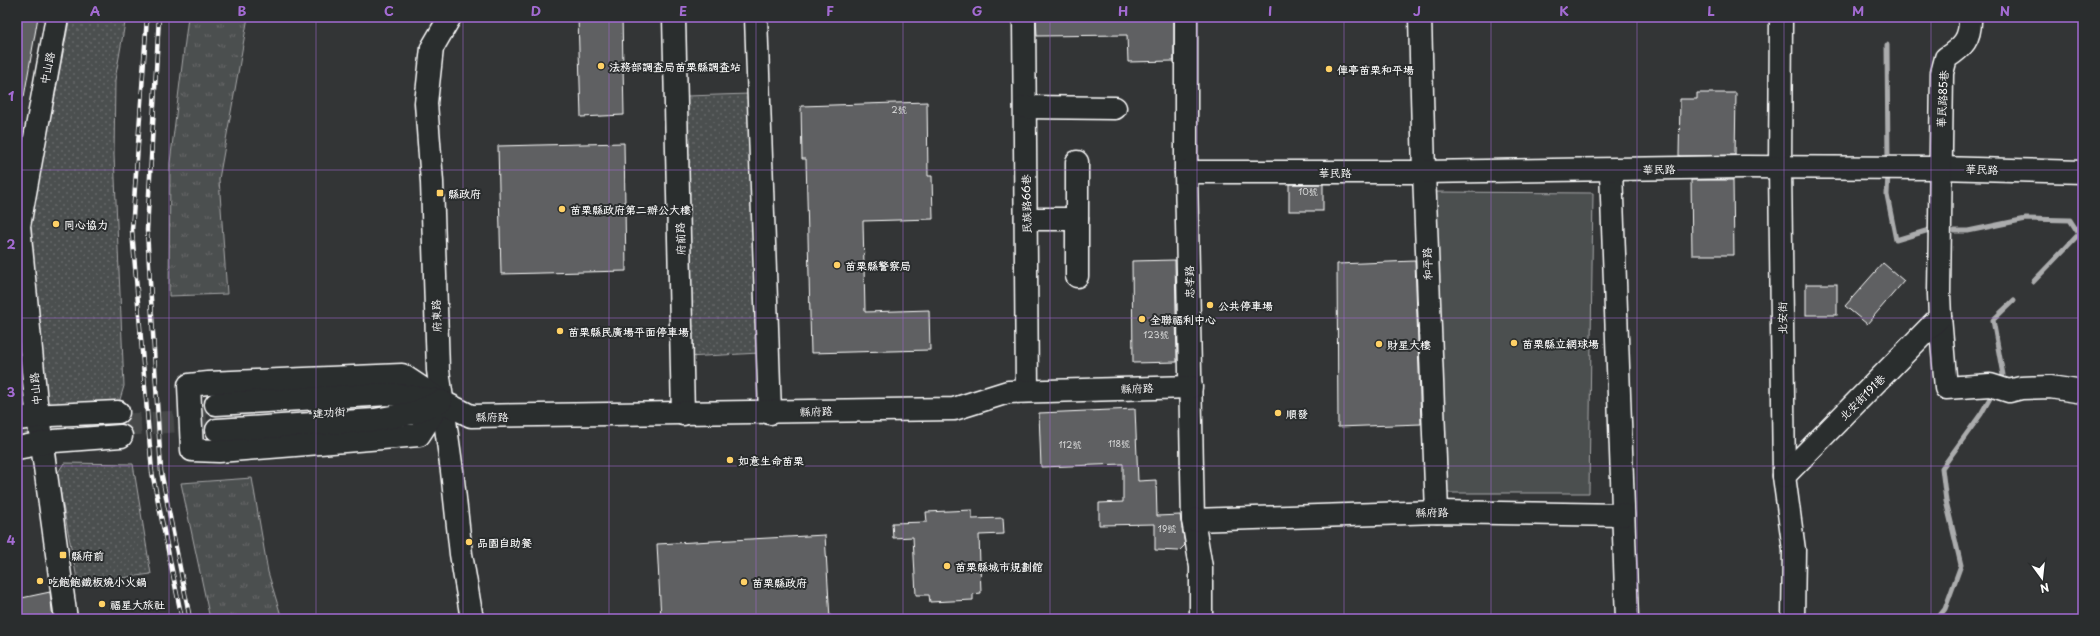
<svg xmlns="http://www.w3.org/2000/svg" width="2100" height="636" font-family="'Playpen Sans','LXGW WenKai TC',sans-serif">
<defs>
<pattern id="grass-tufts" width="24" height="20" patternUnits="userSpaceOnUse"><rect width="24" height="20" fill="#4c4f50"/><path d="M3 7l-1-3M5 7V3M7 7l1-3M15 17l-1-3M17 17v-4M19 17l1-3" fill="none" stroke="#67696a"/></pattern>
<pattern id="park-dots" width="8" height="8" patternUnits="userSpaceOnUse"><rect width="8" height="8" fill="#4c4f50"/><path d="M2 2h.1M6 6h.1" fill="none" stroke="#67696a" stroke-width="1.8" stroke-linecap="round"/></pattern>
</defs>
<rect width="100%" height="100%" fill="#333536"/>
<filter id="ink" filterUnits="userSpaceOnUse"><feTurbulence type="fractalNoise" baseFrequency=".025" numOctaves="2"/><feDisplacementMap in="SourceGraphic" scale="8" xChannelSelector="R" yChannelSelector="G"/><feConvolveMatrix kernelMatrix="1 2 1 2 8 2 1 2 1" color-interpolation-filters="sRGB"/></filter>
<g filter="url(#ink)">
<g fill="url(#grass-tufts)" stroke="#a6a7a8">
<path d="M188,17H248L219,179L227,294L169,296L170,163Z"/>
<path d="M252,478L268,572L282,619H210L181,483Z"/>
</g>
<g fill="url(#park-dots)" stroke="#a6a7a8">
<path d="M70,17H126L115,80L114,155L124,386L118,406H45L30,222Z"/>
<path d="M749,94L759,353L687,357V96Z"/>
<path d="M64,463L133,464L151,574L78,584L57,474Z"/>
</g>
<path fill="#4c4f50" stroke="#a6a7a8" d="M1434,192L1593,193L1589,493H1441Z"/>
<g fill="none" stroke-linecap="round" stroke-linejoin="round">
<g stroke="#abacad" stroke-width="5">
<path d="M1887,45L1888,162"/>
<path d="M1888,172L1887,195L1896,240L1929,230"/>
<path d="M1955,231H1968L2026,219L2070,220L2079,234L2033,282"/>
<path d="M1998,382L2003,375L1993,320L2014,300"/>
<path d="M1937,619L1945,609L1961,565L1946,501L1942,468L1981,414L1994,391"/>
</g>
</g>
<g fill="#5f6162" stroke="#fff">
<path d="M17,17H38L24,97L17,96Z"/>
<path d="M578,17H622L624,115L581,117Z"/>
<path d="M1036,17H1174V61L1128,62L1127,35L1037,36Z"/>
<path d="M1697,93H1736L1735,155L1679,156L1680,99H1697Z"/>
<path d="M927,102L928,176H932L933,219L863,221L865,312L929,310L930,350L811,353L806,159H802L801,106Z"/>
<path d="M624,143L626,271L501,274L498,146Z"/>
<path d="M1691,180H1733L1734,255H1692Z"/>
<rect x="1289" y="184" width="34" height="27"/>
<path d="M1175,260L1177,362L1133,363L1132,261Z"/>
<path d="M1415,261L1421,424L1338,427L1337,264Z"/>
<path d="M1883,263L1904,281L1867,324L1845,306Z"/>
<rect x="1806" y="284" width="31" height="31"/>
<path d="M1135,409L1138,481L1156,480L1157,516L1180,515L1185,545L1179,551L1155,550V524L1099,525V503L1123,502V464L1041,467L1039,413Z"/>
<path d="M972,510V519L1003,518L1004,534L979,535L981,593L973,594V600L930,602L929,595H916L913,537L893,538L892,523L927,522L926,512Z"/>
<path d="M825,535L830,619H661L657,544Z"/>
<path d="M50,592L53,619H17V599Z"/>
</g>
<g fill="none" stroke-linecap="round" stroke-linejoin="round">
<g stroke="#47494a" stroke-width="22" stroke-dasharray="22 11" stroke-linecap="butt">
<path d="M119,425L217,419"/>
<path d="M17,433L54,428"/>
</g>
<defs>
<g id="minor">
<path d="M57,17L19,226L36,402L66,619"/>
<path d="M450,17L432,48L426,103L432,182L438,370L452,471L461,554L472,619"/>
<path d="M674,17L683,414"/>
<path d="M756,17L770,413"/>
<path d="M1024,17L1027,391"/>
<path d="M1186,17V172L1193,520L1201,567V619"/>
<path d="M1420,17L1424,172L1437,512"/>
<path d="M1781,17L1780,168L1784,476L1794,550L1793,619"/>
<path d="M1025,107L1115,108"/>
<path d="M1611,170L1627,619"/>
<path d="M1186,172H1424L1744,167L1940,168L2083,172"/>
<path d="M1026,219H1077"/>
<path d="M1077,276V162"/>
<path d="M1940,317L1946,388L1990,385L2009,391L2021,388L2050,387L2083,392"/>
<path d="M441,401L419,435L219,451L192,450L189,385L208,383L402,375L441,401L471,416L954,409L1008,392L1191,387"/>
<path d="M216,404L389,394L436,400"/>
<path d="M17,419L51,415L118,412"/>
<path d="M217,430L375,420L413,413L441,401"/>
<path d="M17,448L54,441L121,436"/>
<path d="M1784,476L1940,317L1939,294L1942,73L1946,58C1963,47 1971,39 1970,17"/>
<path d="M1193,520L1437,512L1623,515"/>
</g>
</defs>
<use href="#minor" stroke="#fff" stroke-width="25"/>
<use href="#minor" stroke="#2a2d2e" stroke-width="22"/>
<defs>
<g id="rail">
<path d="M147,17L132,230L152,472L182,619"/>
<path d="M159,17L147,230L161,471L190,619"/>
</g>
</defs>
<use href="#rail" stroke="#fff" stroke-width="4.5"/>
<use href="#rail" stroke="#2a2d2e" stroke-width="3" stroke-dasharray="9" stroke-linecap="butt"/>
</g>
</g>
<path fill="none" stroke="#a36bd2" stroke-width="1" stroke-opacity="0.55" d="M169,17V619M316,17V619M463,17V619M609,17V619M756,17V619M903,17V619M1050,17V619M1197,17V619M1344,17V619M1491,17V619M1637,17V619M1784,17V619M1931,17V619M17,170H2083M17,318H2083M17,466H2083"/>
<g fill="#ffd166" stroke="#2a2d2e" stroke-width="1.5">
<circle cx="601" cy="66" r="4"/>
<circle cx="1329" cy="69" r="4"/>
<rect x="436" y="189" width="8" height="8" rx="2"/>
<circle cx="562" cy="209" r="4"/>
<circle cx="56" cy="224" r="4"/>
<circle cx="837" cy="265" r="4"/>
<circle cx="1210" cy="305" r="4"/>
<circle cx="1142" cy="319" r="4"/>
<circle cx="560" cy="331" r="4"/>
<circle cx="1514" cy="343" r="4"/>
<circle cx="1379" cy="344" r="4"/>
<circle cx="1278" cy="413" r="4"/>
<circle cx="730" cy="460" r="4"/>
<circle cx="469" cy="542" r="4"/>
<rect x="59" y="551" width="8" height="8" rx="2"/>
<circle cx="947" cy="566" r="4"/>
<circle cx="40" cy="581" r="4"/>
<circle cx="744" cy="582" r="4"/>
<circle cx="102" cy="604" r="4"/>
</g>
<g text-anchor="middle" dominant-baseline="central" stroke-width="4" stroke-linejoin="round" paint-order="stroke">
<g font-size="9" fill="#d7d8d8">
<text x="899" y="109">2號</text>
<text x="1308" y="191">10號</text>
<text x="1156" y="334">123號</text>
<text x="1119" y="443">118號</text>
<text x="1070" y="444">112號</text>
<text x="1167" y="528">19號</text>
</g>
<g font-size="11" font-weight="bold" fill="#fff" stroke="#2a2d2e" text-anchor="start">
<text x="609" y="66">法務部調查局苗栗縣調查站</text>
<text x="1337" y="69">俥亭苗栗和平場</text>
<text x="448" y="193">縣政府</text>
<text x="570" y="209">苗栗縣政府第二辦公大樓</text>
<text x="64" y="224">同心協力</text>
<text x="845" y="265">苗栗縣警察局</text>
<text x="1218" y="305">公共停車場</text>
<text x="1150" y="319">全聯福利中心</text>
<text x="568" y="331">苗栗縣民廣場平面停車場</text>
<text x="1522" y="343">苗栗縣立網球場</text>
<text x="1387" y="344">財星大樓</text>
<text x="1286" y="413">順發</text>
<text x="738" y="460">如意生命苗栗</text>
<text x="477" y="542">品園自助餐</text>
<text x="71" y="555">縣府前</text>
<text x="955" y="566">苗栗縣城市規劃館</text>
<text x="48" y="581">吃飽飽鐵板燒小火鍋</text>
<text x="752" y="582">苗栗縣政府</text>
<text x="110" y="604">福星大旅社</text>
</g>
<g font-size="11" fill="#fff" stroke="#2a2d2e">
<text transform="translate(47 68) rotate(-79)">中山路</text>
<text transform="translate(1942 99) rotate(-87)">華民路85巷</text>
<text transform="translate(1659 169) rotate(-1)">華民路</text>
<text transform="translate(1982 169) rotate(2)">華民路</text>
<text x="1335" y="172">華民路</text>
<text transform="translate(1026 204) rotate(-91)">民族路66巷</text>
<text transform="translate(680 239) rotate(-92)">府前路</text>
<text transform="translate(1427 264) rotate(-92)">和平路</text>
<text transform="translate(1189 282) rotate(-91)">忠孝路</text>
<text transform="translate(436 316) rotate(-92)">府東路</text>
<text transform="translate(1782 318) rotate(-91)">北安街</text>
<text transform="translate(1137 388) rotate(-2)">縣府路</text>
<text transform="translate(35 389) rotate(-96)">中山路</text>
<text transform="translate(1862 397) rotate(-45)">北安街191巷</text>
<text transform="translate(816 411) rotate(-2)">縣府路</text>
<text transform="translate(329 412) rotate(-4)">建功街</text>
<text x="492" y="416">縣府路</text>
<text transform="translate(1432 512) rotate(-1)">縣府路</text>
</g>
</g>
<rect width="2100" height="636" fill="none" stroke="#2a2d2e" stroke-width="44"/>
<g transform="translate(2042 578) rotate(165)" stroke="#2a2d2e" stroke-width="3" paint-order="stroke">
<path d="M0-3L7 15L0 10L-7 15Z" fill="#ffffff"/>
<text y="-6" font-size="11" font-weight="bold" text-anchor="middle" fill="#ffffff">N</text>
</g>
<rect x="22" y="22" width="2056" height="592" fill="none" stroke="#a36bd2" stroke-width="1.5"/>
<g font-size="13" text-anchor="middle" font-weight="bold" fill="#a36bd2">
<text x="95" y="16">A</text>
<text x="242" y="16">B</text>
<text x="389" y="16">C</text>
<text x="536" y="16">D</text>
<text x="683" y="16">E</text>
<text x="830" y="16">F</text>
<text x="977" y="16">G</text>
<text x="1123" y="16">H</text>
<text x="1270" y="16">I</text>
<text x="1417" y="16">J</text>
<text x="1564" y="16">K</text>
<text x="1711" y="16">L</text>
<text x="1858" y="16">M</text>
<text x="2005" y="16">N</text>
<text x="11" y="101">1</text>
<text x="11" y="249">2</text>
<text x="11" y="397">3</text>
<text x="11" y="545">4</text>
</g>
</svg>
